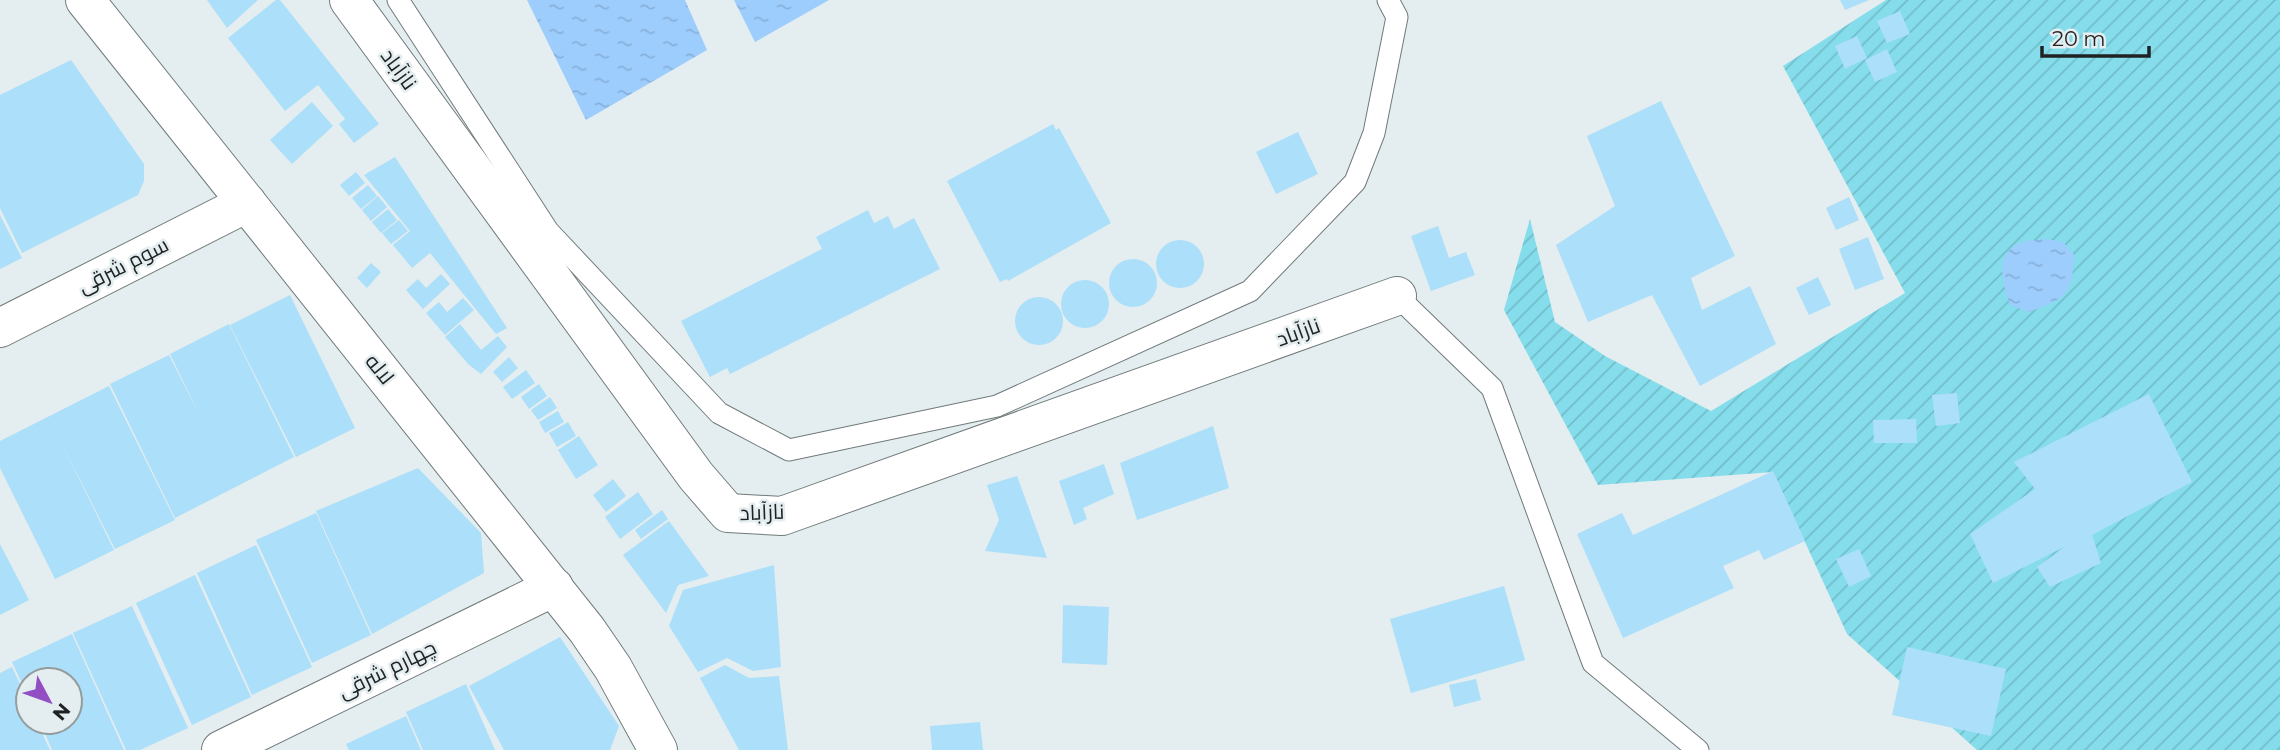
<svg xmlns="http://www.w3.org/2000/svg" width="2280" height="750" font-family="Montserrat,Cairo,sans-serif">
<defs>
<pattern id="garden-furrows" width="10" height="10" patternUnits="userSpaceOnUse" patternTransform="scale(1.75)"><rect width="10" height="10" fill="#85ddec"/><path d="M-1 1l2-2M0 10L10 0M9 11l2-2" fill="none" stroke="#72bdca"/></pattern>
<pattern id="water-ripples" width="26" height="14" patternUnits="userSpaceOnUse" patternTransform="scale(1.75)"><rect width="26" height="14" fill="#9dcdfd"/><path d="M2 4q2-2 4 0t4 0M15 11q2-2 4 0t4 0" fill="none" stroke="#87b0d9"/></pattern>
</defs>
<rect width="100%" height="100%" fill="#e4edef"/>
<path fill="url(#garden-furrows)" d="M1886,0H2280V750H1977L1847,634L1773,472L1598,485L1504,310L1530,219L1555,322L1605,356L1711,411L1905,293L1783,66Z"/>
<g fill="url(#water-ripples)">
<path d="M527,0H685L707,50L586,120Z"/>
<path d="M734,0H829L755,42Z"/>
<path d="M2046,239L2063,242L2074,255C2072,296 2066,298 2029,312L2010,305C2004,285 1993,256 2018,244C2025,240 2038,240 2046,239Z"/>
</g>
<g fill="#acdff9">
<path d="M207,0H258L227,28Z"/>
<path d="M276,0H280L379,124L354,143L339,124L345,119L318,85L285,111L228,38Z"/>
<path d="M1840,0H1869L1845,10Z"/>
<path d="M1900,11L1910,34L1887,43L1877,21Z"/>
<path d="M1857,36L1867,58L1845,69L1835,46Z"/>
<path d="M1887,49L1897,72L1875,82L1865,60Z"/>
<path d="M71,60L144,164V181L138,195L22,253L0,208V95Z"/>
<path d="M1661,101L1735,256L1691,278L1702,310L1750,286L1776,344L1700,386L1652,295L1588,322L1556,245L1615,206L1587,136Z"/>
<path d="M312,102L333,126L292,164L270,140Z"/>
<path d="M1053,124L1056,130L1059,128L1111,223L1008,281L1007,279L1000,282L947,181Z"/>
<path d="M1298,132L1318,174L1276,194L1256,152Z"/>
<path d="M395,157L460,256L507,328L496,334L430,253L412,268L393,245L410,231L364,175Z"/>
<path d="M356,172L365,183L349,196L340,185Z"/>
<path d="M368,185L377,196L361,209L352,198Z"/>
<path d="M378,196L387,207L371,221L362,210Z"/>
<path d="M1849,197L1859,220L1836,230L1826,208Z"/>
<path d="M388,209L397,220L381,233L372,222Z"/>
<path d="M868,210L874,223L888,216L894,229L914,218L940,269L730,374L727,368L710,377L681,321L822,249L816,237Z"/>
<path d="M0,215L22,258L0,269Z"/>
<path d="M399,220L408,231L391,244L382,233Z"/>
<path d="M1438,226L1449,258L1466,252L1475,275L1431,291L1411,236Z"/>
<path d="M1868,237L1884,279L1855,290L1839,249Z"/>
<circle cx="1180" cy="264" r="24"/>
<circle cx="1133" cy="283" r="24"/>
<path d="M371,263L381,272L367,288L357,278Z"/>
<path d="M441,274L450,284L423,309L406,290L418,279L426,288Z"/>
<path d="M1818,277L1831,305L1809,315L1796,288Z"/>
<circle cx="1085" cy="304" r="24"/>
<path d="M290,295L355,428L296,457L230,325Z"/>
<circle cx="1039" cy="321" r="24"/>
<path d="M463,298L474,310L445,335L426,313L439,302L447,312Z"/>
<path d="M229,324L294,457L175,518L110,384L169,355L200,416L170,354Z"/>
<path d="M460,324L481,350L498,336L507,347L481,374L468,364L445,337Z"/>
<path d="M509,357L518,368L502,382L493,372Z"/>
<path d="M526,370L535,383L512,399L503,387Z"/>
<path d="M539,384L547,396L529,409L521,397Z"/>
<path d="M109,386L175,520L115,549L61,442L114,550L55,579L0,468V441Z"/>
<path d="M1957,393L1960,423L1936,426L1932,395Z"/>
<path d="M2149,394L2192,482L2092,535L2101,563L2050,587L2037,567L2066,546L1993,583L1970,534L2035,489L2014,462Z"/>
<path d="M550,397L557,408L538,420L531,410Z"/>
<path d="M558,411L564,422L545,433L539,422Z"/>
<path d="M1916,419L1917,443H1874L1873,420Z"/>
<path d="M568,422L576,436L557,447L549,433Z"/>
<path d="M1213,426L1229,488L1137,520L1120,463Z"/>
<path d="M579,436L598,465L576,479L558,450Z"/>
<path d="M1104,464L1114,494L1083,508L1087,519L1074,525L1059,481Z"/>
<path d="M418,468L481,533L484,573L372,634L316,511Z"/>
<path d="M1773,471L1805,541L1764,560L1759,550L1723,566L1734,588L1623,638L1577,534L1622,513L1633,535Z"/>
<path d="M1017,476L1047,558L985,551L999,520L987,485Z"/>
<path d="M613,479L626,496L606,512L593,495Z"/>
<path d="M638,492L653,514L620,539L605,517Z"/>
<path d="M662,510L668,519L641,539L635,530Z"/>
<path d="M316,513L371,635L312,663L256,540Z"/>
<path d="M669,521L709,576L678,585L666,613L623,555Z"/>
<path d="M0,544L29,600L0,615Z"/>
<path d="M256,545L312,667L252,695L197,573Z"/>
<path d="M1859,549L1871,576L1849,587L1836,559Z"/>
<path d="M774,565L781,667L753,671L727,658L698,672L669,626L683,590Z"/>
<path d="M195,575L251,697L192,725L136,603Z"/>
<path d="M1504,586L1525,660L1411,693L1390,619Z"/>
<path d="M1063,605L1109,607L1107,665L1062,663Z"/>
<path d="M132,606L188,728L140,750H126L73,633Z"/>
<path d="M72,634L124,750H52L40,722H70V680H28V697L12,662Z"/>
<path d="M560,637L619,726L610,750H504L469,686Z"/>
<path d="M1907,647L2006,669L1991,736L1892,715Z"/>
<path d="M725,665L749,678L779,676L788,750H739L700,678Z"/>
<path d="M12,667L28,701V722H37L50,750H0V673Z"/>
<path d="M1476,679L1481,700L1454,707L1449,685Z"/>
<path d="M466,684L495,750H423L406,712Z"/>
<path d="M406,716L421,750H349L346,744Z"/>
<path d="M980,722L983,750H932L930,726Z"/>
</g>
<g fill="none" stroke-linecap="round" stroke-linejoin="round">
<defs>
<g id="lane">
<path d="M398,0L548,231L719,413L789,450L997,406L1250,291L1355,182L1374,133L1397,17L1388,0"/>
<path d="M1397,296L1492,388L1593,663L1698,750"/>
</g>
<g id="street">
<path d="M85,0L587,630L613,668L658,750"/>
<path d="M349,0L696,476L728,513L782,516L1397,296"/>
<path d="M0,328L247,203"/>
<path d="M221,750L554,587"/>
</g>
</defs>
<use href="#lane" stroke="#717a7b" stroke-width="23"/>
<use href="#street" stroke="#717a7b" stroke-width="40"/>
<use href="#lane" stroke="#fff" stroke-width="21"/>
<use href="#street" stroke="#fff" stroke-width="38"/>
</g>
<g text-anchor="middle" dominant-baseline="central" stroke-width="5" stroke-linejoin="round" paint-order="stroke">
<g font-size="21" fill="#1f2223" stroke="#e4edef">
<text transform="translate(399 69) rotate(54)">نازآباد</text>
<text transform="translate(123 265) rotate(-27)">سوم شرقی</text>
<text transform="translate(1298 332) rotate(-20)">نازآباد</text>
<text transform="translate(380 369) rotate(51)">لاله</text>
<text transform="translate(762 512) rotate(-2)">نازآباد</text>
<text transform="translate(387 669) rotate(-26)">چهارم شرقی</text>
</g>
</g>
<g transform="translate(49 701) rotate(131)"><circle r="33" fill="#e4edef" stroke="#959c9d" stroke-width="2"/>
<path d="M0-5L12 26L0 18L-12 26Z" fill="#924fc4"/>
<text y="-10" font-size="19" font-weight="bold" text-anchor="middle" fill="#1f2223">N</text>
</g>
<path d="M2042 46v10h107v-10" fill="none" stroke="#1f2223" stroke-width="3.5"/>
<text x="2052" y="46" font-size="21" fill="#1f2223" stroke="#e4edef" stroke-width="5" paint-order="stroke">20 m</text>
</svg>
